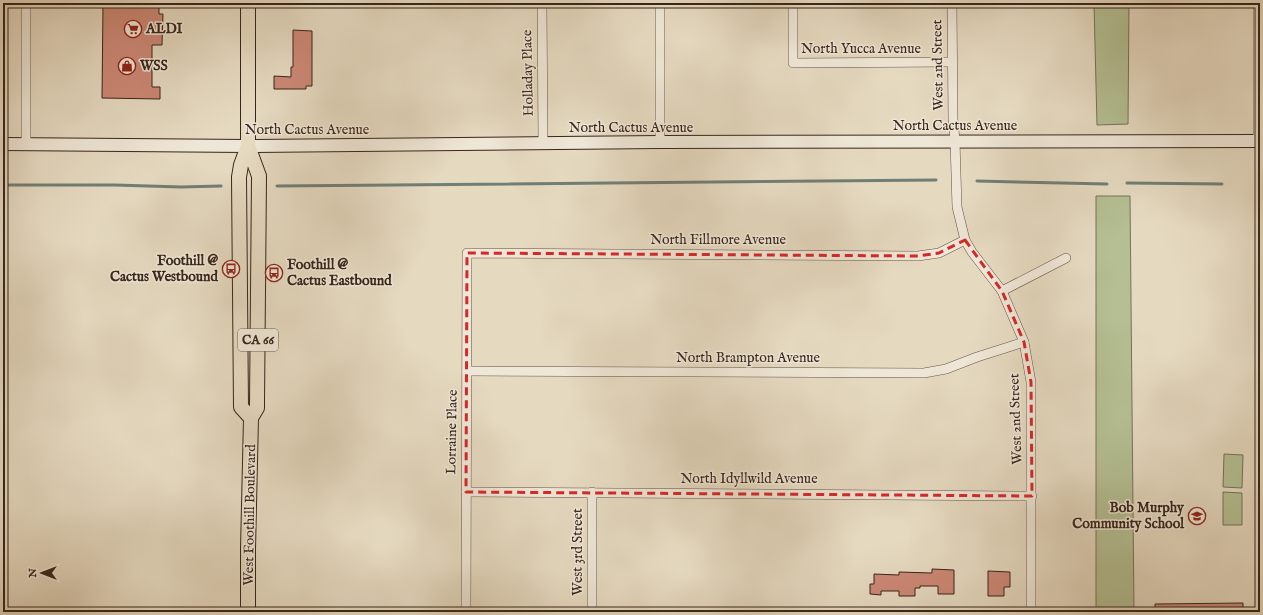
<svg xmlns="http://www.w3.org/2000/svg" width="1263" height="615" font-family="'IM FELL English',serif">
<rect width="100%" height="100%" fill="#e5d9c0"/>
<filter id="stains"><feTurbulence type="fractalNoise" baseFrequency=".005" numOctaves="4"/><feColorMatrix values="0 0 0 0 .2 0 0 0 0 .09 0 0 0 0 .02 0 0 0 .5 -.17"/></filter>
<radialGradient id="worn" r=".72"><stop offset=".6" stop-color="#630" stop-opacity="0"/><stop offset="1" stop-color="#630" stop-opacity=".3"/></radialGradient>
<g fill="#b4bf93" stroke="#767257">
<path d="M1094,3H1129L1128,124L1097,125Z"/>
<path d="M1096,196H1130L1134,612H1096Z"/>
<path d="M1224,454L1243,455L1242,488L1223,487Z"/>
<path d="M1223,492L1242,493V525H1223Z"/>
</g>
<g fill="none" stroke-linecap="round" stroke-linejoin="round">
<g stroke="#717e76" stroke-width="3">
<path d="M977,181L1107,184"/>
<path d="M1127,183L1222,184"/>
<path d="M3,185H115L181,187L221,186"/>
<path d="M277,186L936,180"/>
</g>
</g>
<g fill="#cc8876" stroke="#39251b">
<path d="M103,3H159V14H163L162,45H152V87H160V99L102,98Z"/>
<path d="M293,30L312,31V86H306V89H274V76L291,77V67H293Z"/>
<path d="M932,569L954,570V594H938V586H920V588H915V596H899V591H881V595L870,594V584H874V574L899,575V572L932,573Z"/>
<path d="M988,571L1010,572V587H1004V596H988Z"/>
<path d="M1243,603V612H1155V604Z"/>
</g>
<g fill="none" stroke-linecap="round" stroke-linejoin="round">
<defs>
<g id="street">
<path d="M26,3V144"/>
<path d="M542,3L543,143"/>
<path d="M793,3V63L952,62"/>
<path d="M952,3L953,119L955,141L957,207L965,240L972,252L1002,291L1024,342L1031,382V612"/>
<path d="M1258,3V141"/>
<path d="M660,142V3"/>
<path d="M1002,291L1066,258"/>
<path d="M467,371L924,373L946,369L977,357L1024,342"/>
<path d="M466,492L1032,496"/>
<path d="M466,612L467,253L918,256L939,253L965,240"/>
<path d="M592,612V492"/>
<path d="M592,612H619"/>
</g>
<path id="secondary" d="M3,144L248,146L660,142L1260,141"/>
<g id="primary">
<path d="M248,3V146L241,165L239,177L241,407L251,418"/>
<path d="M248,146L259,176L257,404V408L251,418L248,549V612"/>
</g>
</defs>
<use href="#street" stroke="#645244" stroke-width="10"/>
<use href="#secondary" stroke="#39251b" stroke-width="14"/>
<use href="#primary" stroke="#39251b" stroke-width="16"/>
<use href="#street" stroke="#eee6d6" stroke-width="9"/>
<use href="#secondary" stroke="#eee6d6" stroke-width="12"/>
<use href="#primary" stroke="#e5d9c0" stroke-width="14"/>
</g>
<path fill="none" stroke="#d62828" stroke-width="3" stroke-dasharray="8 5" stroke-linejoin="round" d="M965,240L1002,291L1024,342L1031,382L1032,496L466,492L467,253L918,256L939,253Z"/>
<defs>
<symbol id="supermarket-ring" viewBox="-11 -11 22 22"><circle r="9.5" fill="#eee6d6" stroke="#8f2418" stroke-width="1.5"/><path d="M-6-5.5h2.5l.6 2H6L4.5 2H-2.5L-4.4-4H-6ZM-1.5 3.2a1.3 1.3 0 1 0 .1 0ZM3 3.2a1.3 1.3 0 1 0 .1 0Z" fill="#8f2418"/></symbol>
<symbol id="shop-ring" viewBox="-11 -11 22 22"><circle r="9.5" fill="#eee6d6" stroke="#8f2418" stroke-width="1.5"/><path d="M-5-2.5h2.3a2.7 3.5 0 0 1 5.4 0H5L5.5 6h-11ZM-1.5-2.5h3a1.5 2.3 0 0 0-3 0Z" fill="#8f2418"/></symbol>
<symbol id="bus-ring" viewBox="-11 -11 22 22"><circle r="9.5" fill="#eee6d6" stroke="#8f2418" stroke-width="1.5"/><path d="M-5-6H5V4H4V6H2V4H-2V6H-4V4H-5ZM-3.5-4V0h7V-4ZM-3.5 1.2v1.5H-2V1.2ZM2 1.2v1.5H3.5V1.2Z" fill="#8f2418"/></symbol>
<symbol id="school-ring" viewBox="-11 -11 22 22"><circle r="9.5" fill="#eee6d6" stroke="#8f2418" stroke-width="1.5"/><path d="M0-5L7-2L0 1L-7-2ZM-4 1L0 2.5L4 1V4Q0 6-4 4Z" fill="#8f2418"/></symbol>
</defs>
<g fill-rule="evenodd">
<use href="#supermarket-ring" x="123" y="19" width="20" height="20"/>
<use href="#shop-ring" x="117" y="56" width="20" height="20"/>
<use href="#bus-ring" x="221" y="259" width="20" height="20"/>
<use href="#bus-ring" x="264" y="263" width="20" height="20"/>
<use href="#school-ring" x="1187" y="506" width="20" height="20"/>
</g>
<g text-anchor="middle" dominant-baseline="central" stroke-width="3" stroke-linejoin="round" paint-order="stroke">
<rect fill="#eee6d6" stroke="#6f5f53" stroke-width="1" x="238" y="329" width="40" height="22" rx="3"/>
<g font-size="13" font-weight="bold" fill="#39251b">
<text x="258" y="340">CA 66</text>
</g>
<g font-size="14" font-weight="bold" fill="#39251b" stroke="#eee6d6" text-anchor="start">
<text x="146" y="29">ALDI</text>
<text x="140" y="66">WSS</text>
<text x="218" y="261" text-anchor="end">Foothill @<tspan x="218" dy="16">Cactus Westbound</tspan></text>
<text x="287" y="265">Foothill @<tspan x="287" dy="16">Cactus Eastbound</tspan></text>
<text x="1184" y="508" text-anchor="end">Bob Murphy<tspan x="1184" dy="16">Community School</tspan></text>
</g>
<g font-size="14" fill="#39251b" stroke="#eee6d6">
<text x="861" y="49">North Yucca Avenue</text>
<text transform="translate(938 65) rotate(-91)">West 2nd Street</text>
<text transform="translate(528 73) rotate(-91)">Holladay Place</text>
<text x="955" y="126">North Cactus Avenue</text>
<text x="631" y="128">North Cactus Avenue</text>
<text x="307" y="130">North Cactus Avenue</text>
<text x="718" y="240">North Fillmore Avenue</text>
<text x="748" y="358">North Brampton Avenue</text>
<text transform="translate(1016 419) rotate(-92)">West 2nd Street</text>
<text transform="translate(452 432) rotate(-89)">Lorraine Place</text>
<text x="749" y="479">North Idyllwild Avenue</text>
<text transform="translate(250 515) rotate(-89)">West Foothill Boulevard</text>
<text transform="translate(578 552) rotate(-90)">West 3rd Street</text>
</g>
</g>
<rect width="1263" height="615" fill="none" stroke="#e5d9c0" stroke-width="16"/>
<rect x="4" y="4" width="1255" height="607" fill="none" stroke="#39251b" stroke-width="2"/>
<rect x="8" y="8" width="1247" height="599" fill="none" stroke="#39251b"/>
<g transform="translate(42 573) rotate(270)" stroke="#eee6d6" stroke-width="3" paint-order="stroke">
<path d="M0-3L7 15L0 10L-7 15Z" fill="#39251b"/>
<text y="-6" font-size="11" font-weight="bold" text-anchor="middle" fill="#39251b">N</text>
</g>
<rect width="100%" height="100%" filter="url(#stains)"/>
<rect width="100%" height="100%" fill="url(#worn)"/>
</svg>
